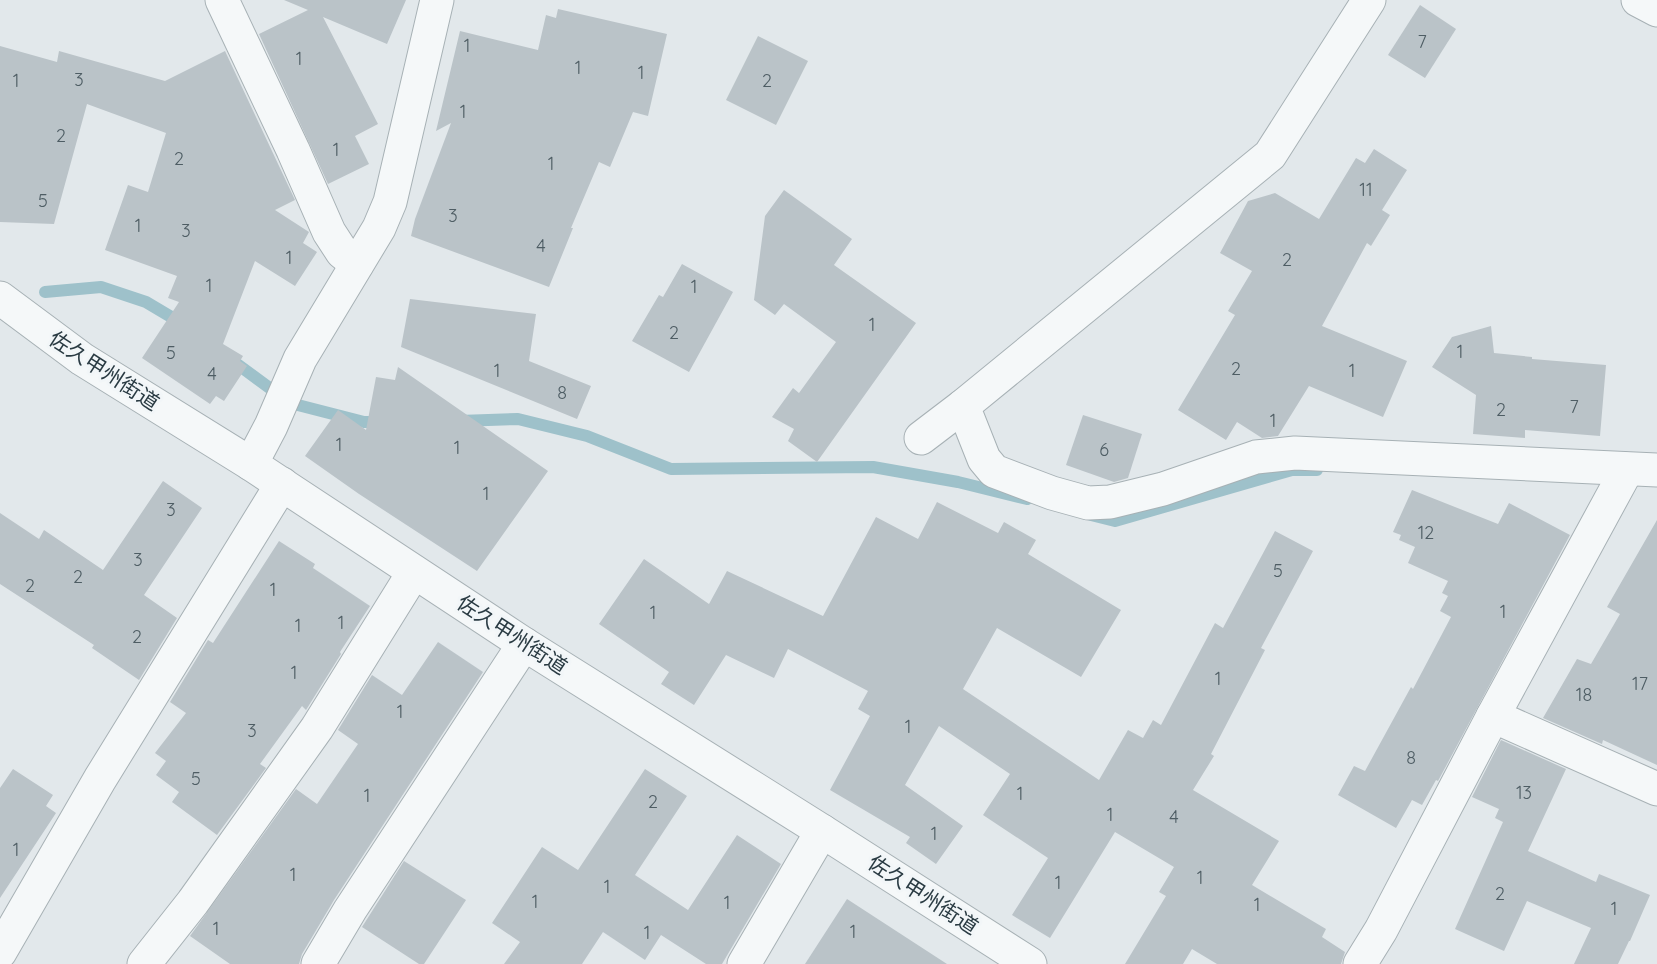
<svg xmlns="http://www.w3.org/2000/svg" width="1657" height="964" font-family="Quicksand,'Noto Sans JP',sans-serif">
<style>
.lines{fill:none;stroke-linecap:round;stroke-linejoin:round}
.stream{stroke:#9ec1ca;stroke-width:12}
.building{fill:#bac3c8}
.minor-casing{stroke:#a7b1b5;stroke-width:35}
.minor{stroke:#f5f8f9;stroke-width:33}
.labels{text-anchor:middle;stroke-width:6;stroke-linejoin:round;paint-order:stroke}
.number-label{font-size:18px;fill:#4e5d64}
.street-label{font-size:21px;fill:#2a3b43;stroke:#f2f6f8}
</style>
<rect width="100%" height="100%" fill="#e2e8eb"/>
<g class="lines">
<g class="stream">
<path d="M45,292L101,287L146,302L183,324"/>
<path d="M233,361L290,403L364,422H382"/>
<path d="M459,421L518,419L587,436L671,469L873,467L958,482L1027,499"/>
<path d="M1091,515L1115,521L1292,470H1317"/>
</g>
</g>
<g class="building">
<path d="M284,0H406L387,44L323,17L378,124L355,136L369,164L328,184L259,34L308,10Z"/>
<path d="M1420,5L1456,29L1425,78L1388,55Z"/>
<path d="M558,9L667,34L648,116L633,112L610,167L599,162L571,228H573L549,287L411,236L415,219L451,123L436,131L460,31L538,50L546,15L556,18Z"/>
<path d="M758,36L808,61L776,125L726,100Z"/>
<path d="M0,46L57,62L59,51L165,81L225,51L295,200L275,210L309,232L303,243L317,252L295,286L255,261L223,344L243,356L240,361L247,366L224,401L216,396L210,404L142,358L179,302L168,298L177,276L105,250L128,185L148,192L166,133L87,104L54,224L0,222Z"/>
<path d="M1374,149L1407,170L1382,210L1390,215L1371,246L1367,243L1322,326L1407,361L1383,417L1309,386L1278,436L1262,438L1237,422L1226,440L1178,410L1235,315L1228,311L1252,271L1220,253L1248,201L1275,193L1319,219L1356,158L1365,163Z"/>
<path d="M784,190L852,239L834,265L916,323L817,462L788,441L794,429L772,417L793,388L799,393L836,342L784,304L775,315L754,300L765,216Z"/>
<path d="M682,264L733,292L689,372L632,341L659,295L663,297Z"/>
<path d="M410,299L536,314L529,361L591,386L577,419L401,347Z"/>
<path d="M1491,326L1494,353L1532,357V359L1606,365L1600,436L1525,430V438L1473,434L1476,395L1432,367L1452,337Z"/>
<path d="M398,367L548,471L477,571L359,494L305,456L338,410L366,430L376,377L395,380Z"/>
<path d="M1083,415L1142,434L1128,478L1114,482L1066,465Z"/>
<path d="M163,481L202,508L144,595L177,618L139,680L92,648L94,645L0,584V513L39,539L44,530L103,570Z"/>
<path d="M1412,490L1498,524L1509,503L1570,535L1438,781L1436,780L1422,805L1412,800L1396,828L1338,795L1354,766L1365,771L1411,687L1413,689L1451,617L1440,611L1448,596L1442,593L1448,581L1408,563L1415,547L1399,540L1401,535L1393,532Z"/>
<path d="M937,502L998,533L1004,522L1036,540L1028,554L1121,610L1081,677L997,628L963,689L1099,780L1128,730L1143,738L1153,720L1161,725L1215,623L1223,628L1275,531L1313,551L1261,648L1265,650L1211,754L1214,756L1193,790L1279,841L1252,885L1326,929L1322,937L1345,952L1341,964H1217L1192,949L1183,964H1125L1166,896L1159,892L1174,867L1115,832L1050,938L1012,915L1048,858L983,815L1010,774L939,726L905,785L963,826L936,864L906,843L910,837L830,790L870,716L858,709L868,691L788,649L774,678L726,655L694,705L661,684L669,672L599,624L644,559L709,604L727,571L823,616L876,517L918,539Z"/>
<path d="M1657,520V765L1603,740L1602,744L1543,718L1577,659L1591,664L1620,614L1607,607Z"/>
<path d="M279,541L315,564L313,568L370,606L340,652L341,654L306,710L302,706L260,764L266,768L217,835L172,802L179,792L156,775L166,761L155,753L186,713L170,702L208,640L213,643Z"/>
<path d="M438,642L483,672L334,900L302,954L299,964H230L190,936L296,789L317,804L358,744L338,730L372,675L402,695Z"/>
<path d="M1501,740L1566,769L1528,851L1596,882L1599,874L1650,895L1630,941H1629L1618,964H1574L1591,928L1527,901L1504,951L1455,929L1503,822L1495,818L1499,809L1472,797Z"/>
<path d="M13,769L53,795L46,806L56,813L0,898V788Z"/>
<path d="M645,769L687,796L635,875L688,910L737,835L781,864L722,964H706L661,935L645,960L603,932L582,964H504L520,942L492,923L542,847L578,870Z"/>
<path d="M404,861L466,900L424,964H419L362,927Z"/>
<path d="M847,899L947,964H805Z"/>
</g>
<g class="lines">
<defs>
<g id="minor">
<path d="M222,0L293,150L329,232L342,252L357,264"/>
<path d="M1369,0L1270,155L963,406L984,459L994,471L1052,493L1088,503L1110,502L1163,489L1256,457L1295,453L1657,470"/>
<path d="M1638,0L1657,10"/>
<path d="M0,298L82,359L251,464L524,644L822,831L1030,964"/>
<path d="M921,438L963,406"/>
<path d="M251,464L271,426L300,359L379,228L390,202L437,0"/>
<path d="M1493,716L1657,789"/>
<path d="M0,952L100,779L282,484"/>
<path d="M144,964L193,902L317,728L414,572"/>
<path d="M318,964L350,910L524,644"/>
<path d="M744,964L822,831"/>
<path d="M1360,964L1381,930L1493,716L1624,475L1625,469"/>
</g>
</defs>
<use href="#minor" class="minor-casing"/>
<use href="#minor" class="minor"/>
</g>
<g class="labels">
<g class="number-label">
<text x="1422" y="48">7</text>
<text x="467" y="52">1</text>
<text x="299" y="65">1</text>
<text x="578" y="74">1</text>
<text x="641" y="79">1</text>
<text x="79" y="86">3</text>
<text x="16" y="87">1</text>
<text x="767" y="87">2</text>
<text x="463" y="118">1</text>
<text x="61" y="142">2</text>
<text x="336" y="156">1</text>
<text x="179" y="165">2</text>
<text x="551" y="170">1</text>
<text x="1366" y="196">11</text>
<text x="43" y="207">5</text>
<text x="453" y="222">3</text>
<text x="138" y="232">1</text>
<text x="186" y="237">3</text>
<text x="541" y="252">4</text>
<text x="289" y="264">1</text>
<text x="1287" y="266">2</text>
<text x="209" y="292">1</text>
<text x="694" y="293">1</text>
<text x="872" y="331">1</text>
<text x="674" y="339">2</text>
<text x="1460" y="358">1</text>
<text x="171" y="359">5</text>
<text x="1236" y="375">2</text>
<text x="497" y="377">1</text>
<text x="1352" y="377">1</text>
<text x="212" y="380">4</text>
<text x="562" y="399">8</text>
<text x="1574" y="413">7</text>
<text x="1501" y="416">2</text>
<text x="1273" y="427">1</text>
<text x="339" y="451">1</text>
<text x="457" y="454">1</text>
<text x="1104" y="456">6</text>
<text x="486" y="500">1</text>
<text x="171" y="516">3</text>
<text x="1426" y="539">12</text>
<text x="138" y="566">3</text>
<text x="1278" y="577">5</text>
<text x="78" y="583">2</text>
<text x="30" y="592">2</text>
<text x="273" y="596">1</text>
<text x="1503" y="618">1</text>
<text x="653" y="619">1</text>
<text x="341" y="629">1</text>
<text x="298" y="632">1</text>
<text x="137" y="643">2</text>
<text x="294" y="679">1</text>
<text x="1218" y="685">1</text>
<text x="1640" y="690">17</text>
<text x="1584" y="701">18</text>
<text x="400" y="718">1</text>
<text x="908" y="733">1</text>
<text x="252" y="737">3</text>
<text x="1411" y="764">8</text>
<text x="196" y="785">5</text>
<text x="1524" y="799">13</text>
<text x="1020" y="800">1</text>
<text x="367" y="802">1</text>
<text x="653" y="808">2</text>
<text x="1110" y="821">1</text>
<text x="1174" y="823">4</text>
<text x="934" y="840">1</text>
<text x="16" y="856">1</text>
<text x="293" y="881">1</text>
<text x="1200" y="884">1</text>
<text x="1058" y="889">1</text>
<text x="607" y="893">1</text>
<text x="1500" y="900">2</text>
<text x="535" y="908">1</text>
<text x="727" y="909">1</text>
<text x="1257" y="911">1</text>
<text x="1614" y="915">1</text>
<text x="216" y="935">1</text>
<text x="853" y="938">1</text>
<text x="647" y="939">1</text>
</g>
<g class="street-label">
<text transform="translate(104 371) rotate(33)" y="7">佐久甲州街道</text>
<text transform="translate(512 635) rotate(33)" y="7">佐久甲州街道</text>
<text transform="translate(923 895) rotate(33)" y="7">佐久甲州街道</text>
</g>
</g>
</svg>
